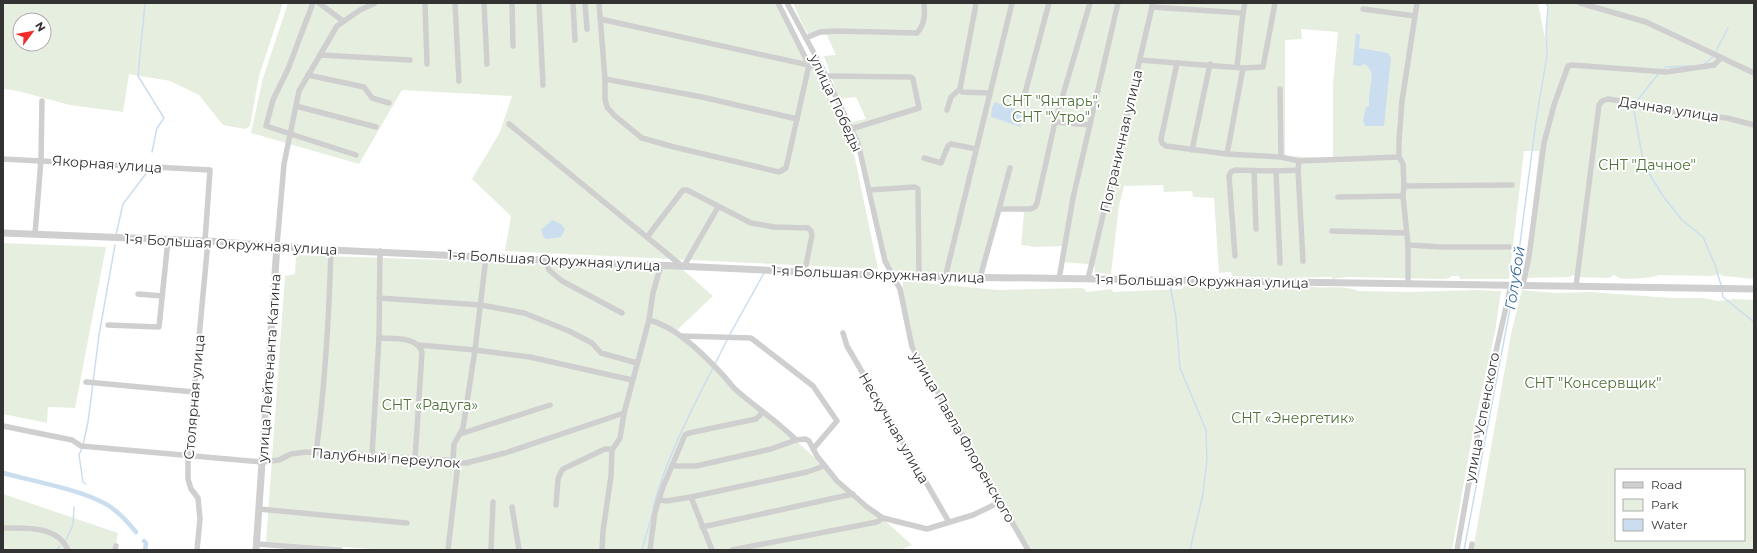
<svg xmlns="http://www.w3.org/2000/svg" width="1757" height="553" font-family="Montserrat,sans-serif">
<style>
.green{fill:#e6efdf;fill-rule:evenodd}
.water{fill:#cadef0}
.lines{fill:none;stroke-linecap:round;stroke-linejoin:round}
.stream{stroke:#cadef0;stroke-width:1.5}
.canal{stroke:#cadef0;stroke-width:4.5}
.minor{stroke:#cfcfcf;stroke-width:5.5}
.tertiary{stroke:#cfcfcf;stroke-width:7}
.labels{text-anchor:middle;stroke-width:4;stroke-linejoin:round;paint-order:stroke}
.park-label{font-size:14px;fill:#50723a;stroke:#fff}
.street-label{font-size:14px;fill:#323232;stroke:#fff}
.water-label{font-size:15px;font-style:italic;fill:#376c9c;stroke:#fff}
</style>
<rect width="100%" height="100%" fill="#fff"/>
<g class="green">
<path d="M3,3H283L259,76L250,126L245,129L223,125L199,95L170,81L129,74L123,112L70,105L18,91L3,89ZM20,20H44V44H20Z"/>
<path d="M288,3H780L852,144L878,269L505,251L511,216L472,179L500,132L512,96L402,90L359,164L251,133L263,78Z"/>
<path d="M793,3H1538L1546,43L1548,7L1546,3H1754V279L1723,276L1719,274L1711,276L1659,275C1653,278 1625,280 1619,278C1617,277 1616,275 1613,275L1610,278L1577,277L1574,275L1570,277L1525,278L1539,151H1524L1509,279H1460L1459,276H1451L1450,278L1443,279L1347,277L1333,279L1331,277L1280,278L1232,276L1231,272L1219,273L1214,198L1193,197L1192,191L1164,192L1163,185L1124,186L1119,206L1111,274L1094,273L1095,267L1087,264L1062,262L1064,246L1031,247V246L1021,245L1024,212L997,207L984,272C954,280 920,274 890,271L851,122L866,119L856,97L839,99L824,56L836,55L827,35H809L803,26ZM1301,29L1338,32L1333,84V158L1285,156V40L1302,39Z"/>
<path d="M3,243L106,247L75,408L48,407L47,423L3,414Z"/>
<path d="M296,255L681,268L713,296L675,332L912,545L900,550H388L266,542L285,276L295,274Z"/>
<path d="M905,281L998,290L1082,288L1086,290V292L1112,289L1113,292L1182,289L1184,286H1224V289L1226,290L1230,285L1249,286H1308C1325,290 1342,284 1358,291L1410,292L1477,290L1501,291L1495,332L1474,426L1452,550H1028L916,358L902,292L903,282Z"/>
<path d="M1522,290L1555,293L1590,292L1671,298H1702L1719,301L1733,299L1754,300V550H1473L1511,334ZM1616,470H1744V540H1616Z"/>
<path d="M3,494L118,533L115,550H3Z"/>
</g>
<g class="water">
<path d="M1356,33L1360,35L1359,48L1388,53L1391,58L1384,126H1365L1363,121L1366,107L1369,106C1369,100 1369,94 1370,89C1372,78 1374,72 1365,64L1360,66L1353,65Z"/>
<path d="M995,102L1023,112L1021,127L991,117L992,107Z"/>
<path d="M552,220L561,224L565,229L561,237L547,239L544,238L541,230Z"/>
</g>
<g class="lines">
<g class="stream">
<path d="M145,3L138,76L164,118L157,128L152,152"/>
<path d="M1715,53L1728,28"/>
<path d="M1704,64L1713,57"/>
<path d="M1663,70L1666,67L1690,66"/>
<path d="M1659,73L1636,102L1634,111L1642,155L1647,170L1663,196L1682,220L1703,237L1715,265L1721,285"/>
<path d="M116,235L123,204L148,171"/>
<path d="M1515,282L1536,121L1547,55L1546,31L1548,7L1546,3"/>
<path d="M1170,284L1176,318L1180,368L1206,430L1207,459L1203,494L1190,550"/>
<path d="M1722,291L1723,297L1754,322"/>
<path d="M729,336L764,273"/>
<path d="M83,445L88,422L99,335L115,245"/>
<path d="M82,448L79,455L83,482L86,484"/>
<path d="M653,508C669,448 700,395 727,340"/>
<path d="M66,540L73,525L74,507"/>
<path d="M56,550L60,546"/>
<path d="M642,550L652,514"/>
<path d="M1464,550L1514,288"/>
</g>
<g class="canal">
<path d="M3,473C33,481 77,489 104,503C116,509 127,521 136,532"/>
<path d="M144,541L146,543L145,550"/>
</g>
<g class="minor">
<path d="M313,3L288,69L273,100L266,126L356,155"/>
<path d="M319,3L343,21"/>
<path d="M425,3L427,64"/>
<path d="M455,3L459,81"/>
<path d="M484,3L487,64"/>
<path d="M512,3L513,46"/>
<path d="M539,3L543,85"/>
<path d="M573,3L575,40"/>
<path d="M585,3L587,29"/>
<path d="M599,3L605,79V99L607,107L614,115L642,138L674,147L779,172L786,168L809,65L778,3"/>
<path d="M787,3L822,68L858,143L885,261L900,289L912,347L1028,550"/>
<path d="M1275,3L1263,67L1243,68L1177,63L1161,139L1162,143L1166,146L1227,154L1281,157L1299,161L1399,157"/>
<path d="M1580,3L1646,22L1754,73"/>
<path d="M1152,7L1243,13L1245,3"/>
<path d="M1363,9L1415,16"/>
<path d="M600,19L822,68"/>
<path d="M806,38L820,32L836,31L917,33C925,24 925,14 924,3"/>
<path d="M320,55L410,60"/>
<path d="M1140,60L1177,63"/>
<path d="M1237,67L1243,13"/>
<path d="M308,75L364,87L372,98L389,103"/>
<path d="M826,76L911,77L913,79L919,108L851,129"/>
<path d="M605,79L702,97L797,119"/>
<path d="M960,89L962,92L990,93"/>
<path d="M1280,89L1281,157"/>
<path d="M1024,97L1049,3"/>
<path d="M296,106L376,127"/>
<path d="M947,110L951,97L960,89L976,4"/>
<path d="M1055,122L1090,125"/>
<path d="M509,124L682,266"/>
<path d="M1192,150L1210,64"/>
<path d="M1227,154L1243,68"/>
<path d="M924,158L941,163L948,146L951,144L976,149"/>
<path d="M3,159L210,170L205,241"/>
<path d="M1298,170L1303,261"/>
<path d="M1254,171L1256,229"/>
<path d="M1276,171L1280,263"/>
<path d="M1404,186L1512,185"/>
<path d="M869,190L915,187L918,189L919,276"/>
<path d="M1338,197L1403,196"/>
<path d="M999,209L1010,168"/>
<path d="M1332,231L1406,233"/>
<path d="M35,234L41,160L42,101"/>
<path d="M647,237L680,194L683,190H687L751,223L774,227L808,228L811,231L812,235L806,265"/>
<path d="M277,245L284,164L299,91L337,26L360,10L375,3"/>
<path d="M1408,245L1442,247H1509"/>
<path d="M1235,256L1229,176L1231,172L1235,170L1276,171L1298,170L1299,161"/>
<path d="M545,259L549,270L562,281L622,313"/>
<path d="M661,265L653,293L649,320C675,326 702,353 721,373C726,378 730,384 735,389C755,407 777,421 796,440L805,439L809,441L817,456L837,481L867,507L883,518L927,529L973,515L1000,502"/>
<path d="M684,266L718,207"/>
<path d="M945,278L1012,3"/>
<path d="M980,278L999,209H1030L1035,207L1037,203L1055,122L1090,3"/>
<path d="M1059,279L1073,198L1118,3"/>
<path d="M1088,279L1153,3"/>
<path d="M1408,283V245L1403,196L1404,186L1403,164L1399,157V141L1402,101L1417,3"/>
<path d="M1523,285L1529,256L1544,143L1554,105L1568,66L1572,65L1666,72L1714,65L1721,58"/>
<path d="M1576,286L1599,105L1602,101L1608,99L1627,102L1647,108L1693,115L1727,118L1754,125"/>
<path d="M138,294L162,296"/>
<path d="M379,298L481,305L524,313L569,331L592,343L601,353L637,363"/>
<path d="M108,325L159,327L168,240"/>
<path d="M843,333L847,346L949,522"/>
<path d="M682,336L751,338L813,386L837,421L813,449"/>
<path d="M379,338C393,339 417,336 422,352L415,459"/>
<path d="M419,345L475,350L530,357L632,380"/>
<path d="M86,382L194,392"/>
<path d="M3,426L72,440L81,446L262,462L279,460L291,454L306,452L372,455L415,459L453,460L458,463H466L505,453L624,413"/>
<path d="M460,434L550,405"/>
<path d="M316,453C325,386 329,317 331,250"/>
<path d="M372,455L379,338L380,251"/>
<path d="M453,460L454,444L463,428L475,350L486,257"/>
<path d="M672,466H696L771,449L796,440"/>
<path d="M691,497L807,472L824,466"/>
<path d="M659,500L667,501L691,497L712,550"/>
<path d="M556,505L558,479L561,472L563,469L605,449H609L612,450"/>
<path d="M512,507L519,550"/>
<path d="M259,509L407,523"/>
<path d="M702,527L853,494"/>
<path d="M3,528C25,528 57,525 68,550"/>
<path d="M257,544L340,550"/>
<path d="M115,550L116,546"/>
<path d="M197,550L200,519L198,498L191,489L188,479V456L208,241"/>
<path d="M448,550L458,463"/>
<path d="M491,550L493,502"/>
<path d="M602,550L603,531L611,476L612,450L620,438L624,413L649,320"/>
<path d="M650,550L655,512L663,487L685,435L689,433L756,419L763,412"/>
<path d="M732,550L877,522L883,518"/>
<path d="M1457,550L1479,426L1511,285"/>
<path d="M1471,550L1472,544"/>
</g>
<g class="tertiary">
<path d="M3,233L208,241L331,250L893,276L1754,289"/>
<path d="M256,550L277,245"/>
</g>
</g>
<g class="labels">
<g class="park-label">
<text x="1051" y="106">СНТ "Янтарь",<tspan x="1051" dy="16">СНТ "Утро"</tspan></text>
<text x="1647" y="170">СНТ "Дачное"</text>
<text x="1593" y="388">СНТ "Консервщик"</text>
<text x="430" y="410">СНТ «Радуга»</text>
<text x="1293" y="423">СНТ «Энергетик»</text>
</g>
<g class="street-label">
<text transform="translate(836 103) rotate(65)" y="5">улица Победы</text>
<text transform="translate(1669 109) rotate(9)" y="5">Дачная улица</text>
<text transform="translate(1121 141) rotate(-77)" y="5">Пограничная улица</text>
<text transform="translate(107 164) rotate(4)" y="5">Якорная улица</text>
<text transform="translate(231 244) rotate(3)" y="5">1-я Большая Окружная улица</text>
<text transform="translate(554 260) rotate(3)" y="5">1-я Большая Окружная улица</text>
<text transform="translate(878 274) rotate(2)" y="5">1-я Большая Окружная улица</text>
<text transform="translate(1202 281) rotate(1)" y="5">1-я Большая Окружная улица</text>
<text transform="translate(269 368) rotate(-86)" y="5">улица Лейтенанта Катина</text>
<text transform="translate(194 397) rotate(-85)" y="5">Столярная улица</text>
<text transform="translate(1482 417) rotate(-79)" y="5">улица Успенского</text>
<text transform="translate(894 428) rotate(60)" y="5">Нескучная улица</text>
<text transform="translate(963 437) rotate(60)" y="5">улица Павла Флоренского</text>
<text transform="translate(386 458) rotate(4)" y="5">Палубный переулок</text>
</g>
<g class="water-label">
<text transform="translate(1515 278) rotate(-81)" y="5">Голубой</text>
</g>
</g>
<rect width="1757" height="553" fill="none" stroke="#323232" stroke-width="8"/>
<rect x="1615" y="469" width="130" height="72" fill="#ffffff" stroke="#adadad"/>
<rect x="1623" y="482" width="20" height="6" fill="#cfcfcf" stroke="#adadad"/>
<text x="1651" y="489" font-size="12" fill="#323232">Road</text>
<rect x="1623" y="499" width="20" height="12" fill="#e6efdf" stroke="#adadad"/>
<text x="1651" y="509" font-size="12" fill="#323232">Park</text>
<rect x="1623" y="519" width="20" height="12" fill="#cadef0" stroke="#adadad"/>
<text x="1651" y="529" font-size="12" fill="#323232">Water</text>
<g transform="translate(32 32) rotate(58)"><circle r="19" fill="#ffffff" stroke="#adadad"/>
<path d="M0-3L7 15L0 10L-7 15Z" fill="#f42c29"/>
<text y="-6" font-size="11" font-weight="bold" text-anchor="middle" fill="#323232">N</text>
</g>
</svg>
